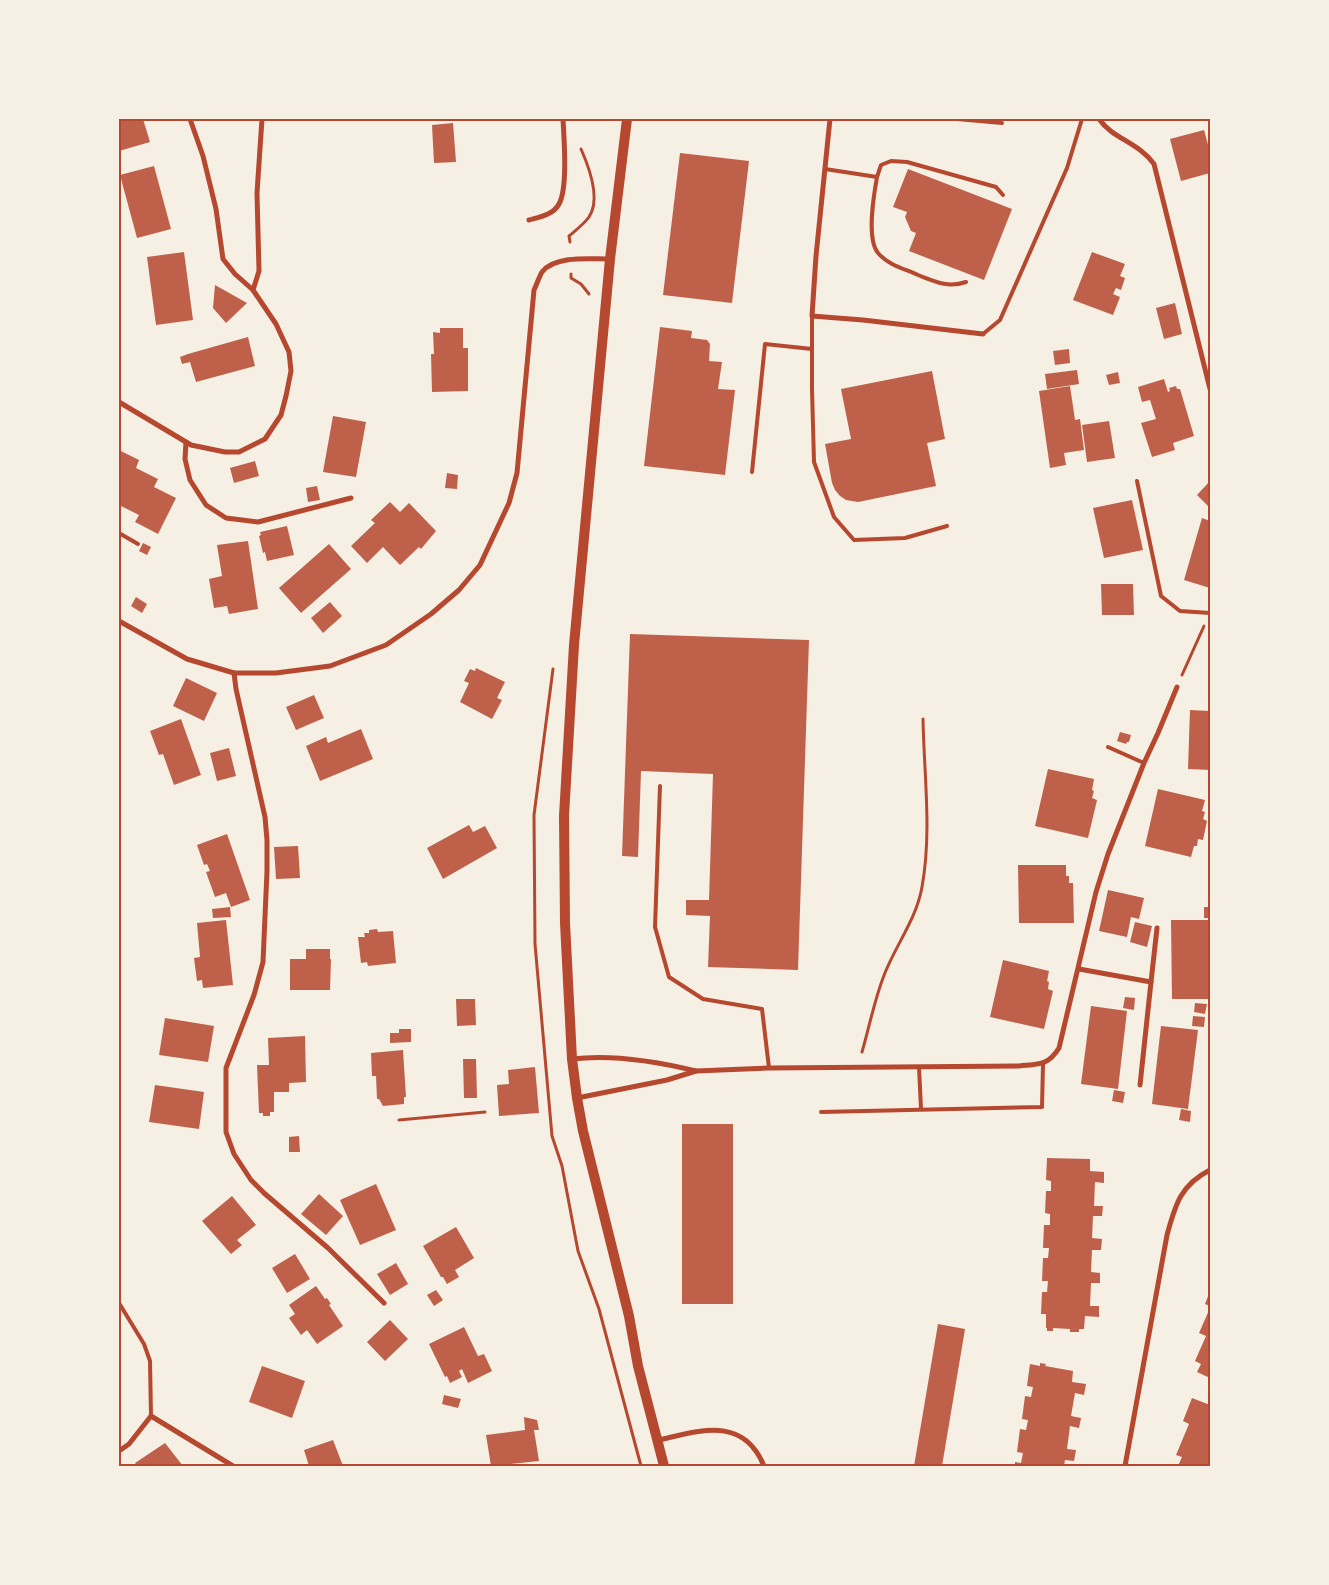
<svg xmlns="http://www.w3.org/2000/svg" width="1329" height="1585" font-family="Manrope,sans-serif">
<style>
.building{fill:#bf614a}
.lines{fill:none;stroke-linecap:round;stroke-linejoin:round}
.path{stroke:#b5482f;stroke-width:3}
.service{stroke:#b5482f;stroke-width:4}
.minor{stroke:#b5482f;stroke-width:5}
.secondary{stroke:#b5482f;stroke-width:10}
.neatline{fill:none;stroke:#b5482f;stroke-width:2}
</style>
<rect width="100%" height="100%" fill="#f6efe4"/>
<g class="building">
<path d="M119,119H143L150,142L119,151Z"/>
<path d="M453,123L456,162L434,163L432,125Z"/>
<path d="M1204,130L1210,152V173L1181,181L1170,139Z"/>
<path d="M680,153L749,161L732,303L663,295Z"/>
<path d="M154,166L171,229L137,238L120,175Z"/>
<path d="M908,169L1012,209L984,280L909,251L916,233L911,231L905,217L907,212L893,207Z"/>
<path d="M184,252L193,320L156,325L147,257Z"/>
<path d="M1092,252L1125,264L1120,276L1125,278L1121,290L1116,288L1113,294L1120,297L1113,315L1073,300Z"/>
<path d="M215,285L247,303L226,323L213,308Z"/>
<path d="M1175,303L1182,334L1164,339L1156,308Z"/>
<path d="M660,327L692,331L691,338L707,340L710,344L709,361L722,362L718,389L735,390L725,475L644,466Z"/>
<path d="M440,328H463V348H468V391L432,392L431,354H434L433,332L440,333Z"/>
<path d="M248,337L255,366L196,382L190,362L182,364L180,357L188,354Z"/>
<path d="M1069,349L1070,363L1055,365L1053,351Z"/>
<path d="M1077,370L1079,384L1047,389L1045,374Z"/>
<path d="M932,371L945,439L927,443L936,486L858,502L846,500L840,496L835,490L832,483L825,444L851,439L841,389Z"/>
<path d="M1118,372L1120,383L1109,385L1106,375Z"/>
<path d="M1164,379L1168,392L1170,391L1169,388L1176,386L1177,389H1180L1194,436L1173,443L1175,450L1152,457L1141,423L1156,419L1150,400L1142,402L1138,387Z"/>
<path d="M1070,386L1075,420L1080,419L1084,450L1064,453L1066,465L1050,468L1039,391Z"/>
<path d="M333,416L366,422L356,477L323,472Z"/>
<path d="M1109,421L1115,458L1087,462L1082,425Z"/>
<path d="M119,450L139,460L136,468L158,479L154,487L176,498L158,534L135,522L139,515L119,505L121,496L119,495Z"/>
<path d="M255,461L259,476L234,483L230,468Z"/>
<path d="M447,473L458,475L457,489L445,488Z"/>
<path d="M1210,481V508L1197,495Z"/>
<path d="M317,486L320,500L308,502L306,488Z"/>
<path d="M1132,500L1143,550L1104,558L1093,508Z"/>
<path d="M390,502L400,512L409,503L436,531L421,549L419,547L400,565L383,547L367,563L351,546L375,523L371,520Z"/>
<path d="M1202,518L1210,521V588L1184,580Z"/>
<path d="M287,526L294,555L267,561L265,552L263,553L259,536L261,535L260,532Z"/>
<path d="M248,541L258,609L229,614L227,606L214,608L209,579L222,576L217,545Z"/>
<path d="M143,543L151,547L147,555L139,551Z"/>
<path d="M329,544L351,569L301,613L279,588Z"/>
<path d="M1101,584H1133L1134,615H1102Z"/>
<path d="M136,597L147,604L142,613L131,606Z"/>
<path d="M330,602L342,616L323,633L311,618Z"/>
<path d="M630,634L809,640L798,970L708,967L710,916L686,915V900H709L713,774L641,771L638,857L622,856Z"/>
<path d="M476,668L505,682L497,698L502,700L492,719L460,702L469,683L464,681L470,669L475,671Z"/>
<path d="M186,678L217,693L204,721L173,706Z"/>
<path d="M314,695L324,718L296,730L286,707Z"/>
<path d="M1190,710L1210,711V770L1188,769Z"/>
<path d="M181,719L201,775L174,785L163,754L159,755L150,731Z"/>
<path d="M361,729L373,759L320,781L306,746L326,737L328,743Z"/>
<path d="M1120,732L1131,735L1129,742H1127L1126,744L1117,741Z"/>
<path d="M229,748L236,776L217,781L210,753Z"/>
<path d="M1048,769L1094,779L1092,790L1094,791L1092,798L1097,800L1088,838L1035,826Z"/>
<path d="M1158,789L1205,800L1202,811L1205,812L1203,819L1207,821L1203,840L1198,839L1197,846H1194L1191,857L1145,846Z"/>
<path d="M469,825L473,832L485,826L497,848L443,879L427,848Z"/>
<path d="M227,834L250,900L231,907L226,893L215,897L206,872L210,871L207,864L204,865L197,845Z"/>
<path d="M298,846L300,878L276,879L274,847Z"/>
<path d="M1018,865H1066V876H1069V883H1073L1074,923H1019Z"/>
<path d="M1108,890L1144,898L1139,919L1131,917L1127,937L1099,931Z"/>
<path d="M230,907L231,917L213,918L212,909Z"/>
<rect x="1204" y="907" width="6" height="11"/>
<path d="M226,920L233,985L203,988L202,980L197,981L194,958L200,957L197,923Z"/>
<path d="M1171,920H1208V999H1172Z"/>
<path d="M1135,922L1152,926L1147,947L1130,942Z"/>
<path d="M377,929L378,932L393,931L396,963L368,966L367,962L361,963L358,937H365L364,933H369V930Z"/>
<path d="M306,949H330V959H331L330,990H290V959H306Z"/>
<path d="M1003,960L1049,971L1047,981L1049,982L1048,989L1053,991L1044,1029L990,1017Z"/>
<path d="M1125,997L1135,998L1134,1010L1123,1008Z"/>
<path d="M456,999H475L476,1025L457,1026Z"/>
<path d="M1195,1003L1207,1004L1205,1014L1194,1012Z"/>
<path d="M1091,1006L1127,1011L1118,1089L1081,1084Z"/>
<path d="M1193,1016L1205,1017L1204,1027L1192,1026Z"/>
<path d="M165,1018L214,1026L208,1062L159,1055Z"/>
<path d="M1161,1026L1198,1030L1188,1109L1152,1104Z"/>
<path d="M399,1029H411V1042L390,1043V1033H399Z"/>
<path d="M305,1036L306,1082L289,1083V1092H274V1112H270V1116H263V1113H259L257,1065H269L268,1038Z"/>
<path d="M403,1050L406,1097H404V1104L383,1106L379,1099H377L376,1076H372L371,1053Z"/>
<path d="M463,1059H476L477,1098H464Z"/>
<path d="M535,1067L539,1113L499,1116L497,1085L509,1084L508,1070Z"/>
<path d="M155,1085L204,1092L199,1129L149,1122Z"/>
<path d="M1114,1090L1125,1092L1123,1103L1112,1101Z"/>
<path d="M1181,1109L1191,1111L1190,1122L1179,1120Z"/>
<rect x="682" y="1124" width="51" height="180"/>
<path d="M299,1136L300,1152H289V1137Z"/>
<path d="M1047,1158L1090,1159V1171L1104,1172V1183L1095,1182L1094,1206H1103L1102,1216H1093L1092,1238L1102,1239L1101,1250H1092L1091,1272L1100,1273V1283H1091L1090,1306H1099V1317L1085,1316L1084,1329H1079V1332H1070V1329L1053,1328V1331H1047V1328H1046V1314H1041L1042,1292H1047L1048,1281H1042L1043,1258H1048L1049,1248H1043L1044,1225H1050V1214L1045,1213L1046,1191H1051V1181L1046,1180Z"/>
<path d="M376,1184L396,1230L360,1245L340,1200Z"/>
<path d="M319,1194L343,1216L326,1235L301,1214Z"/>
<path d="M232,1196L256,1225L237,1240L242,1245L231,1254L202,1221Z"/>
<path d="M456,1227L474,1258L455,1270L459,1277L447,1284L443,1277H441L423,1246Z"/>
<path d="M295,1254L310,1279L287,1293L272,1268Z"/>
<path d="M396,1263L408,1284L390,1295L377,1274Z"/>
<path d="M316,1286L325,1299L327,1298L331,1304L329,1305L343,1326L317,1344L307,1330L301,1335L289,1318L295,1314L289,1305Z"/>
<path d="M436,1290L443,1300L434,1306L427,1295Z"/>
<path d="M1210,1291V1306L1205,1304Z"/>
<path d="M1210,1308V1378L1197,1372L1201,1364L1195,1361L1206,1336L1199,1333Z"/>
<path d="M390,1320L408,1339L385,1361L367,1342Z"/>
<path d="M938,1324L965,1329L942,1466H914Z"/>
<path d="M464,1327L478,1356L484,1354L492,1371L468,1383L462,1369L459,1371L462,1377L450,1383L447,1376L445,1377L429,1344Z"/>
<path d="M1040,1363L1046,1364L1045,1366L1073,1371L1072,1382L1086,1384L1084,1395L1075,1393L1071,1416L1081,1418L1079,1428L1070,1426L1067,1449L1076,1450L1074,1461L1065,1460L1064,1466H1015V1462L1021,1463L1023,1453L1017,1452L1020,1429L1026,1430L1028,1420L1022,1419L1025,1396L1031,1397L1033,1387L1027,1386L1030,1364L1040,1366Z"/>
<path d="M262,1366L305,1381L292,1418L249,1402Z"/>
<path d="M444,1395L461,1399L458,1408L442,1404Z"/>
<path d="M1192,1398L1210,1405V1466H1178L1182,1457L1176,1455L1189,1424L1183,1421Z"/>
<path d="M524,1417L537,1420L539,1430H534L539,1461L491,1466L486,1435L525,1430Z"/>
<path d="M333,1440L343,1466H309L304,1450Z"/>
<path d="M165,1443L183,1466H137L135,1463Z"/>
</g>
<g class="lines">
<g class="path">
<path d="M570,242L569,236C576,230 584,224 589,217C601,199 589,167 581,149"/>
<path d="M571,274V278L581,284L589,294"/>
<path d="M553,669L534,815L535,944L552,1136L562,1166L578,1251L599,1309L641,1466"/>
<path d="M1182,675L1204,626"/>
<path d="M862,1052C869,1028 874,1002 883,978C894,947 916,921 922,887C932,832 924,775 923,719"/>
<path d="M399,1120L485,1112"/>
</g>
<g class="service">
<path d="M957,119L1002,123"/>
<path d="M825,169L877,177C874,194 866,239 878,253C888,265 905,269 918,275C936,282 948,288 966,282"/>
<path d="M877,177L881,165L891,161L907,162L996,187L1003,195"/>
<path d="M812,316V389L814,462L834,517L854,540L905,538L947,526"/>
<path d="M983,334L1000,320L1067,168L1082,119"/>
<path d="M752,472L765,344L812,349"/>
<path d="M1137,481L1161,596L1180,611L1210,613"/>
<path d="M119,533L138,544"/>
<path d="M1108,747L1144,763"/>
<path d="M660,786L655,927L669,977L703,999L762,1009L769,1068"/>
<path d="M919,1067L921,1109"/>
<path d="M821,1112L1042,1107L1043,1064"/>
<path d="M119,1303L144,1344L150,1361L151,1416"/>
</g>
<g class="minor">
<path d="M830,119L816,256L812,316L863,320L983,334"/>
<path d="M1099,119C1113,139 1138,142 1154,164L1210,389"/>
<path d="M529,220C540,217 553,215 559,204C568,188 564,139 563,119"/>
<path d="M253,290L259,271L257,193L262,119"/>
<path d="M119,402L191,445L225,452H239L265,439L281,415L286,396L291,371L289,352L276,324L253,290L235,274L223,259L216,209L203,156L190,119"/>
<path d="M186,442L185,459L190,480L206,505L226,518L258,522L351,498"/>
<path d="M119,621L187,659L234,673H276L330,666L386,645L431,614L459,590L480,565L509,503L517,473L534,290C537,284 539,277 542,272C555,255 591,259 609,259"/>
<path d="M234,673L236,689L265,817L267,840V871L263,962L254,995L226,1068V1132L234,1154L251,1180L264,1193L328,1248L384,1303"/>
<path d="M1079,969L1151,982L1140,1085"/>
<path d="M1151,982L1157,928"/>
<path d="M572,1059C613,1054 655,1061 696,1071"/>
<path d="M577,1098L667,1080L696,1071L769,1068L1019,1066C1038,1064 1048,1066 1059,1048L1096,892L1108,854L1144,763L1158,733L1177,687"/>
<path d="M658,1440C700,1431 743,1415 764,1466"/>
<path d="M119,1451L129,1444L151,1416L233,1466"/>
<path d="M1125,1466L1167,1235C1175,1206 1180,1185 1210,1170"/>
</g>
<path class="secondary" d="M627,119L610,259L574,645L564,816L565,923L572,1059L577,1098L583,1131L629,1316L638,1366L664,1466"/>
</g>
<rect width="1329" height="1585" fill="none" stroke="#f6efe4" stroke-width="240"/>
<rect x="120" y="120" width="1089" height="1345" class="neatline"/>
</svg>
